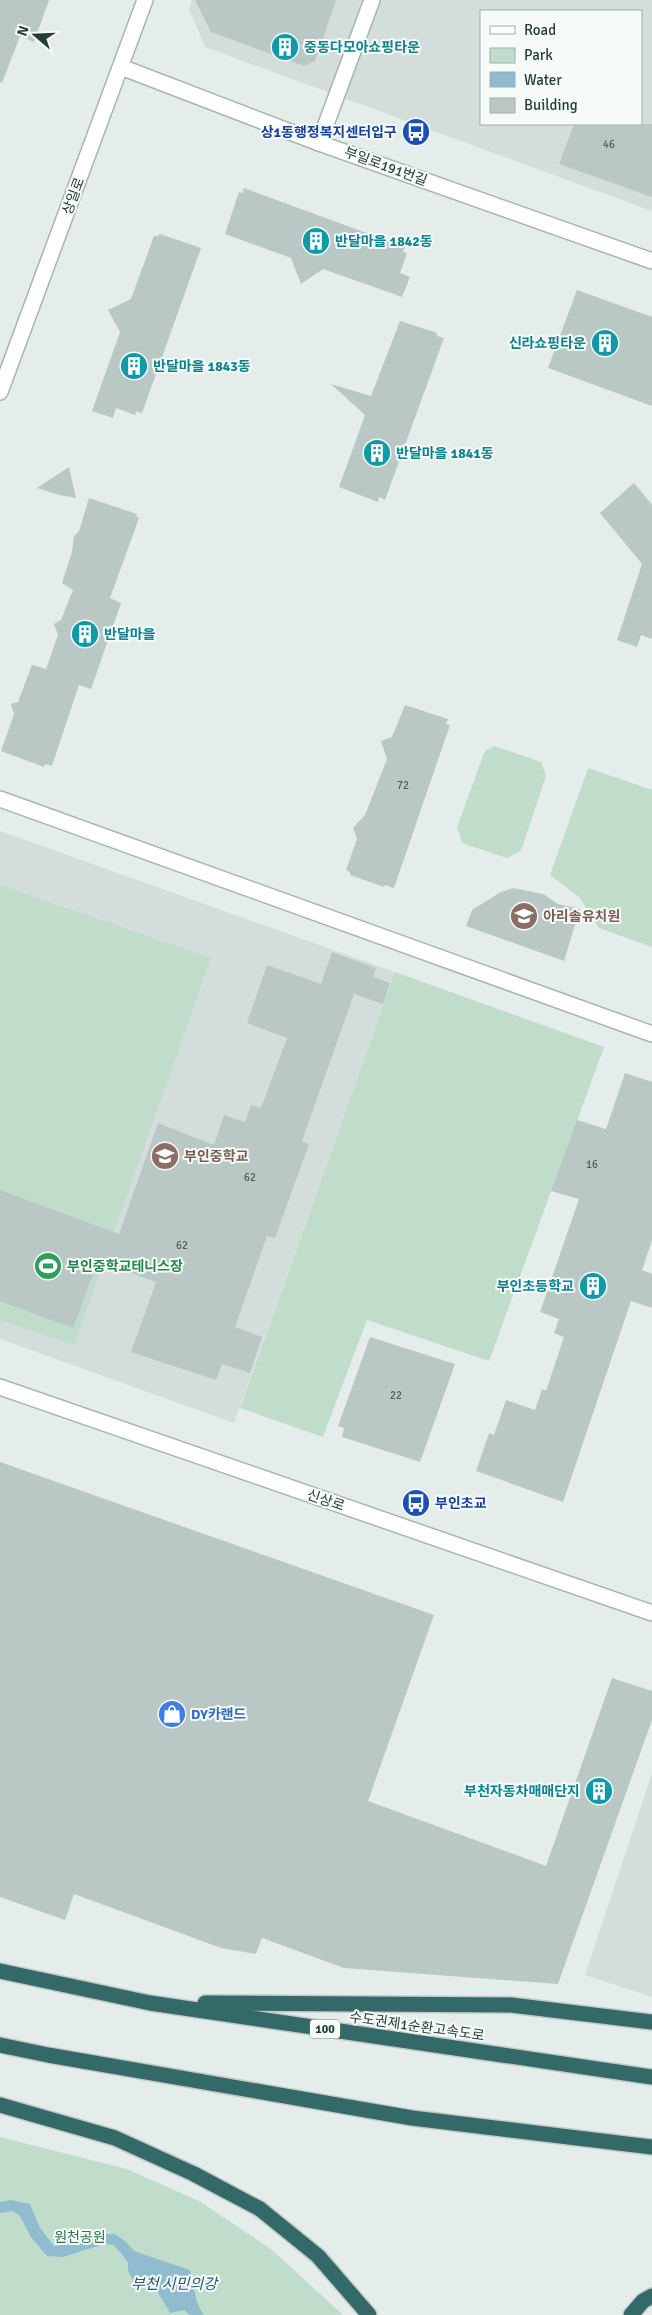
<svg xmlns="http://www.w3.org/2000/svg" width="652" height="2315" font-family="Signika,'Noto Sans KR',sans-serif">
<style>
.built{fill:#d3ddda;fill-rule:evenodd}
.green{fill:#c0ddcc}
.water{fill:#91bbce}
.building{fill:#bac8c5}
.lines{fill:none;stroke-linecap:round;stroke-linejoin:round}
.minor-casing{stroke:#a8b5b3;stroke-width:18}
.highway-casing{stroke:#c2c9c8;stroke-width:18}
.minor{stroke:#fff;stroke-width:15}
.highway{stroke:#336967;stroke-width:15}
.labels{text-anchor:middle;stroke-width:4;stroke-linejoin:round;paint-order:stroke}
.number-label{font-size:11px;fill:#4a605e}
.shield{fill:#f6faf8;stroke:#647674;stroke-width:1}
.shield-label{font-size:12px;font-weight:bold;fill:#253e3c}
.culture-label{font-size:14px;font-weight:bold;fill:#0d838f;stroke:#f6faf8;text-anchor:start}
.transit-label{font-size:14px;font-weight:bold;fill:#164399;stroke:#f6faf8;text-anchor:end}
.street-label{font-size:14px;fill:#253e3c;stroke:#f6faf8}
.education-label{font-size:14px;font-weight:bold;fill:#785e54;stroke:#f6faf8;text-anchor:start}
.leisure-label{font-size:14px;font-weight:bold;fill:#27864d;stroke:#f6faf8;text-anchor:start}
.shop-label{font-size:14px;font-weight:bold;fill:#366cbe;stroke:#f6faf8;text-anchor:start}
.park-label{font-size:14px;fill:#317356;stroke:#f6faf8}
.water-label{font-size:15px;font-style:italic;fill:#225b77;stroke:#f6faf8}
</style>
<rect width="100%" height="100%" fill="#e5edeb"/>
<g class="built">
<path d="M192,0H652V211L205,47L189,9ZM481,11H641V124H481Z"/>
<path d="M0,831L395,972L234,1423L0,1339Z"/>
<path d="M652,1773V1997L585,1975Z"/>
</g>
<g class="green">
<path d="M495,746L541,762L546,776L521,851L507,858L462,843L457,827L485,751Z"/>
<path d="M588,768L652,790V947L599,928L579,897L550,875Z"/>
<path d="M0,885L211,958L74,1345L0,1320Z"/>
<path d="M395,972L604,1047L489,1361L367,1320L323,1437L240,1408Z"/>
<path d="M0,2137L127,2169L199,2201L271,2249L343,2315H0Z"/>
</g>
<path class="water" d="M11,2200L30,2204L40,2228L54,2246L77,2243L101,2234H115L126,2242L134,2251L190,2270C195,2287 193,2300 204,2315H190L184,2310L170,2313L151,2281L137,2290L128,2270V2262L114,2245L104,2244L63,2257L47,2256L31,2237L20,2216L13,2211L0,2213V2202Z"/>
<g class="building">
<path d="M0,0H49L34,42L20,36L2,83L0,82Z"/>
<path d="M195,0H336L315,61L304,66L211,32Z"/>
<path d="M574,124H652V197L559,164Z"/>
<path d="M244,188L405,247L403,252L407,253L400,273L410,277L402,297L323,269L301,284L291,258L225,234L239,192L242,193Z"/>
<path d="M160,234L201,248L142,413L136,411L135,415L116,408L113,418L92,411L120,332L108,310L131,299L154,236H158Z"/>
<path d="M577,290L652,317V406L548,368Z"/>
<path d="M400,321L437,333V336L444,338L385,500L379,497L378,502L339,487L365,415L331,384L371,396Z"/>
<path d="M69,467L76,498L59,495L37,488Z"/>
<path d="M634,483L652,505V639L641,635L637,647L617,640L642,564L600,513Z"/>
<path d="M89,498L137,514L136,516L139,518L110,598L121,603L91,689L79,685L52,766L45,764L44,767L1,751L14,714L11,704L18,702L32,665L46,669L58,635L54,624L61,620L73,590L62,583L72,552L74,536L79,531Z"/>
<path d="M405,705L448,719L446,724L450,725L394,888L385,885L384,887L350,875V872L346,870L357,839L353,828L365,815L387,759L381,741L392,737Z"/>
<path d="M513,888L543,894L558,904L580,909L564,961L466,926L472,910L501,892Z"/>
<path d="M332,952L376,968L373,977L390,983L383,1004L354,994L302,1141L309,1144L275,1238L267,1236L235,1327L262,1337L250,1373L222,1364L216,1380L131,1352L156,1282L98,1261L73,1328L0,1301V1190L119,1234L158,1123L214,1145L224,1115L245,1122L251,1105L261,1108L287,1038L247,1023L267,965L321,984Z"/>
<path d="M625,1073L652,1082V1240L642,1270L652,1274V1308L631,1301L563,1502L476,1471L489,1433L494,1435L506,1400L535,1410L542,1389L546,1391L564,1337L554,1333L559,1319L540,1312L579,1199L551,1191L577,1120L606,1129Z"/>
<path d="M370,1337L455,1364L420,1462L342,1437L344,1428L338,1426Z"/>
<path d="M0,1462L434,1615L368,1801L546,1866L612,1678L652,1691V1720L558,1984L344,1968L262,1938L256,1954L221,1948L74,1894L65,1920L0,1897Z"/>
</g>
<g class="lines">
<defs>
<g id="minor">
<path d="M121,67L319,143L652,261"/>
<path d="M319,143L372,0"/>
<path d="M0,392L145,0"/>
<path d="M0,799L652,1034"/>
<path d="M0,1387L652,1613"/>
</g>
<g id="highway">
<path d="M0,1971L150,2003L652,2077"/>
<path d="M205,2003L511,2005L652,2022"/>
<path d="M0,2045L48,2055L412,2118L652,2147"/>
<path d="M0,2105L115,2138L194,2174L260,2209L318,2256L369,2315"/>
<path d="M631,2315L643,2301L652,2296"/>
</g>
</defs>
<use href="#minor" class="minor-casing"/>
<use href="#highway" class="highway-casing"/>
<use href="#minor" class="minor"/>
<use href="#highway" class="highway"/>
</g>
<defs>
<symbol id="building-disc" viewBox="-11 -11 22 22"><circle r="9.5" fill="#0f9aa8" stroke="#f6faf8"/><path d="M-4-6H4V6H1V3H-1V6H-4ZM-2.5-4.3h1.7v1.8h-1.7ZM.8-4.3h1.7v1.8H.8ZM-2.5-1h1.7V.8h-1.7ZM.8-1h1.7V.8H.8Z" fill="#fff"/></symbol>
<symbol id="bus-disc" viewBox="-11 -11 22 22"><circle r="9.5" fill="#1a4fb4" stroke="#f6faf8"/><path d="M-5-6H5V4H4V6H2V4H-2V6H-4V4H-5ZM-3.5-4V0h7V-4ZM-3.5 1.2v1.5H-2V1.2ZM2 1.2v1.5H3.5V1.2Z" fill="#fff"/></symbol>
<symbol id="school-disc" viewBox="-11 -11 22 22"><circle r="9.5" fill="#8d6e63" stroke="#f6faf8"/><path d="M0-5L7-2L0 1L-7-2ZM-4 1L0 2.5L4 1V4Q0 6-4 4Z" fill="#fff"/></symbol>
<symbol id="stadium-disc" viewBox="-11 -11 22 22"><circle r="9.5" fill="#2e9e5b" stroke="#f6faf8"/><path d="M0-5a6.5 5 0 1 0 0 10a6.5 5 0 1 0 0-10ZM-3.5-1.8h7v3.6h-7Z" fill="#fff"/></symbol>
<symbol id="shop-disc" viewBox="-11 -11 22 22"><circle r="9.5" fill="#3f7fe0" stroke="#f6faf8"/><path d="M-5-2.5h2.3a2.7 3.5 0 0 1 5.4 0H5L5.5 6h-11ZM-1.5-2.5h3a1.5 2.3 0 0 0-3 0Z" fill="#fff"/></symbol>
</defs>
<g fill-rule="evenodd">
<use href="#building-disc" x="269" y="31" width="32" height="32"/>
<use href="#bus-disc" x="400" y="116" width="32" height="32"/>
<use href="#building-disc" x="300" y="225" width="32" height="32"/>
<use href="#building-disc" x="589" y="327" width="32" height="32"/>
<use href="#building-disc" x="118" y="350" width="32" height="32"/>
<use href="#building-disc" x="361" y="437" width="32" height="32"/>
<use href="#building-disc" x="69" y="618" width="32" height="32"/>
<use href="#school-disc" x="508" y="900" width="32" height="32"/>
<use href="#school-disc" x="149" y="1140" width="32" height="32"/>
<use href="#stadium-disc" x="32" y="1250" width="32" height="32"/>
<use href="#building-disc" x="577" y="1270" width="32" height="32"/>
<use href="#bus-disc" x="400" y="1487" width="32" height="32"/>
<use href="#shop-disc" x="156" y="1698" width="32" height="32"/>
<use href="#building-disc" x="583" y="1775" width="32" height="32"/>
</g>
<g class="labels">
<g class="number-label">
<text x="609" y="148">46</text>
<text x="403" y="789">72</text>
<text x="592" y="1168">16</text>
<text x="250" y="1181">62</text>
<text x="182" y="1249">62</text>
<text x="396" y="1399">22</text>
</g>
<rect class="shield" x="310" y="2019.5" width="30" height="19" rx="4"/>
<g class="shield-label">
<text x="325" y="2033">100</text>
</g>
<g class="culture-label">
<text x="304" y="52">중동다모아쇼핑타운</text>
<text x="335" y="246">반달마을 1842동</text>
<text x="586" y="348" text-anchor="end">신라쇼핑타운</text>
<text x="153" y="371">반달마을 1843동</text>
<text x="396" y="458">반달마을 1841동</text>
<text x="104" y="639">반달마을</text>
<text x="574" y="1291" text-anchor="end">부인초등학교</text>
<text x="580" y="1796" text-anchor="end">부천자동차매매단지</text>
</g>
<g class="transit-label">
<text x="397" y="137">상1동행정복지센터입구</text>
<text x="435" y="1508" text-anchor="start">부인초교</text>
</g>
<g class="street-label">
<text transform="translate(386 166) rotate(20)" y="5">부일로191번길</text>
<text transform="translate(73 196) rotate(-70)" y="5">상일로</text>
<text transform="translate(326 1500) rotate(19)" y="5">신상로</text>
<text transform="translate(417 2026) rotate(8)" y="5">수도권제1순환고속도로</text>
</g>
<g class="education-label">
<text x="543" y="921">아리솔유치원</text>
<text x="184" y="1161">부인중학교</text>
</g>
<g class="leisure-label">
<text x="67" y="1271">부인중학교테니스장</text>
</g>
<g class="shop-label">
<text x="191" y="1719">DY카랜드</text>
</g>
<g class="park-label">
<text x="80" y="2242">원천공원</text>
</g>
<g class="water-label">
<text x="174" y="2289">부천 시민의강</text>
</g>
</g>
<rect x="480" y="10" width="162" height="115" fill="#f6faf8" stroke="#a2afad"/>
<rect x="490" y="26" width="25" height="8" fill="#ffffff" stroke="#a2afad"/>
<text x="524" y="35" font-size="15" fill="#253e3c">Road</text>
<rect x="490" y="48" width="25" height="15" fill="#c0ddcc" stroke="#a2afad"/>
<text x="524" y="60" font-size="15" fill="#253e3c">Park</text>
<rect x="490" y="72" width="25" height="15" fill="#91bbce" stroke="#a2afad"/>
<text x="524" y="85" font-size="15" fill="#253e3c">Water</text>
<rect x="490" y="98" width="25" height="15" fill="#bac8c5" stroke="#a2afad"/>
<text x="524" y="110" font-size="15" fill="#253e3c">Building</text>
<g transform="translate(35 35) rotate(289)" stroke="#f6faf8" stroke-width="4" paint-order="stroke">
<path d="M0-4L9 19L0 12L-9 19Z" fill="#253e3c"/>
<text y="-8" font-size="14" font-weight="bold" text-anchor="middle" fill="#253e3c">N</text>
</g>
</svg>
